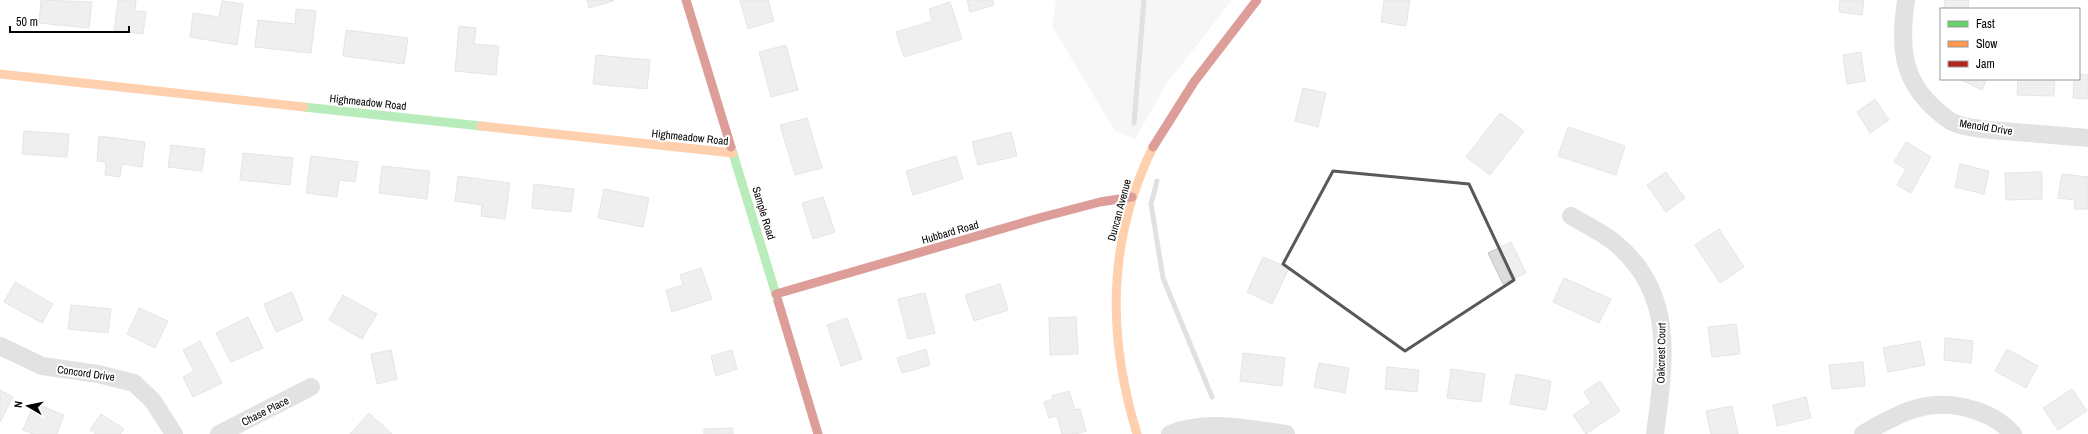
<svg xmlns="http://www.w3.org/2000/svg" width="2088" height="434" font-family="'Archivo Narrow',sans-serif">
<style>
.green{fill:#eaeaea}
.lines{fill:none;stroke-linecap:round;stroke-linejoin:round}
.stream{stroke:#bcbcbc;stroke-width:5}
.building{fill:#dcdcdc;stroke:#c5c5c5}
.street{stroke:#bebebe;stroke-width:18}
.fast{stroke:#63d668;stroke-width:9}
.slow{stroke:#ff974d;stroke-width:9}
.jam{stroke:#b3261e;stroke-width:9}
.marked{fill:none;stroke:#595959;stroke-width:3;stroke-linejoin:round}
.labels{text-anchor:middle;stroke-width:4;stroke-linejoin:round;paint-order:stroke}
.street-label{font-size:11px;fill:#000;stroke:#fff}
</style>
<rect width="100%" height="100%" fill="#fff"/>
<path class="green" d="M1056,0H1232L1167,83L1135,139L1115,131L1052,26Z"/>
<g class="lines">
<g class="stream">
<path d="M1134,123L1144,0"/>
<path d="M1157,181L1151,204L1163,278L1212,397"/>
</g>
</g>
<g class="building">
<path d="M41,0L92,2L89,28L39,23Z"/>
<path d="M118,0H136L135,11L146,12L143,34L114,30Z"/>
<path d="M587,0H613V1L589,8Z"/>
<path d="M740,0H768L774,21L748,29Z"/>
<path d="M967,0H993L994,5L970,12Z"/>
<path d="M1384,0H1410L1406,26L1381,22Z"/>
<path d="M1840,0H1864L1862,15L1839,12Z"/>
<path d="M1945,0H1969L1968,9H1944Z"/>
<path d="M222,1L243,4L237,45L190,37L193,13L219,17Z"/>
<path d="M950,2L962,39L904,57L896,32L932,21L929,9Z"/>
<path d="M296,9L316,11L311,53L255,47L258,20L295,24Z"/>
<path d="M459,26L476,28L474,44L499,46L496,75L455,71Z"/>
<path d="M346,30L408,38L404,64L343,56Z"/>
<path d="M786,45L798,90L771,97L759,52Z"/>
<path d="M1861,52L1865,81L1847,84L1843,55Z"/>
<path d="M596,55L650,60L647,89L593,84Z"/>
<path d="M2079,74L2088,75V99L2073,98L2074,79H2079Z"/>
<path d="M1959,79H1987L1982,90Z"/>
<path d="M2018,79H2055L2054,96L2017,95Z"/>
<path d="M1303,88L1326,93L1318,127L1295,121Z"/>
<path d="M1875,99L1889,120L1870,133L1857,112Z"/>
<path d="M1500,113L1524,131L1490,175L1466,157Z"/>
<path d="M807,118L822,168L795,175L780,125Z"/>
<path d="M1568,127L1625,146L1616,175L1558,156Z"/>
<path d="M24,131L69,134L67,157L22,154Z"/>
<path d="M1011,132L1017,156L978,165L972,142Z"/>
<path d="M99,136L145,142L142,167L122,164L120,177L105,175L106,162L97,161Z"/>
<path d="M1906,142L1931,157L1911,193L1897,185L1906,169L1894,162Z"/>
<path d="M171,145L205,149L202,171L168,167Z"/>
<path d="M243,153L293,158L290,185L240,180Z"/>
<path d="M311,156L358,162L355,182L339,180L337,197L306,193Z"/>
<path d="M956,156L963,179L913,195L906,171Z"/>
<path d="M1960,164L1989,171L1984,194L1955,187Z"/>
<path d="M382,166L430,171L427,199L379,193Z"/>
<path d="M1666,172L1685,198L1666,212L1647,185Z"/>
<path d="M2042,172V199L2006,200L2005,173Z"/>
<path d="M2062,174L2088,177V209H2074L2075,200L2058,198Z"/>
<path d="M458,176L510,183L505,219L481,216L482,205L455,201Z"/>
<path d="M534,184L574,189L571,212L532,208Z"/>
<path d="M604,189L649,198L643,227L598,218Z"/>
<path d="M823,197L835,232L813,239L802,203Z"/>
<path d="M1719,229L1744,267L1720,283L1695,245Z"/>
<path d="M1511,242L1526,273L1503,284L1488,253Z"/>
<path d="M1263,257L1289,268L1272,304L1247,292Z"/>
<path d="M701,268L712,299L672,312L666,290L683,285L680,275Z"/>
<path d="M1564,278L1611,299L1599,323L1553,302Z"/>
<path d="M15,282L53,304L42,323L4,302Z"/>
<path d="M1000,284L1008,310L974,321L965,295Z"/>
<path d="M292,292L303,320L276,332L264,304Z"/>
<path d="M925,293L935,333L908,339L898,299Z"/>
<path d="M343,295L377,314L362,339L329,320Z"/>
<path d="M71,305L111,309L108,333L68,329Z"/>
<path d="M139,308L168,321L155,348L127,334Z"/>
<path d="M248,317L263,348L231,362L216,333Z"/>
<path d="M1076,317L1078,354L1050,355L1049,318Z"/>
<path d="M847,318L862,359L841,366L827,325Z"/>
<path d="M1736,324L1740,354L1712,357L1708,327Z"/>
<path d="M1945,338L1973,341L1971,363L1944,360Z"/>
<path d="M200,341L222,383L193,397L183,377L194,371L183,350Z"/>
<path d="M1920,341L1925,365L1888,372L1883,348Z"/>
<path d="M926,349L930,365L902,373L897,358Z"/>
<path d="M2007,349L2038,366L2026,388L1995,371Z"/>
<path d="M391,350L397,379L377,384L371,354Z"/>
<path d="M732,350L737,369L716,376L711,356Z"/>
<path d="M1243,353L1285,358L1282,386L1240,381Z"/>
<path d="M1863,362L1865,386L1832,389L1829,365Z"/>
<path d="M1319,363L1349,368L1345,393L1314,387Z"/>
<path d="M1387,367L1419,370L1417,392L1385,389Z"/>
<path d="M1451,369L1485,374L1481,402L1447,398Z"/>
<path d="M1516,374L1551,381L1546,410L1510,404Z"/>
<path d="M1600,381L1620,411L1586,434L1573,415L1591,403L1584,392Z"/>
<path d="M2072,389L2087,411L2058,430L2043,408Z"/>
<path d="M0,390L13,397L0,422Z"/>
<path d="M1069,391L1075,410L1080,409L1086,431L1076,434H1062L1057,416L1049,418L1044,402L1053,399L1052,396Z"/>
<path d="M1806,397L1811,418L1777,426L1773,405Z"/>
<path d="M34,403L64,415L57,434H34L23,430Z"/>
<path d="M1732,406L1738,434H1711L1706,411Z"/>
<path d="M369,413L392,434H350Z"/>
<path d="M101,414L124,429L120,434H96L90,430Z"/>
<path d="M733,428V434H704V429Z"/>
</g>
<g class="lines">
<g class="street">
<path d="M1906,0C1900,42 1900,76 1933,107C1939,112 1945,118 1952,122C1964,128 1978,128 1991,130C2023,133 2056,135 2088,138"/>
<path d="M1571,216C1585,224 1602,232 1615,243C1677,294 1664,364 1655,434"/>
<path d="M0,346L42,366L98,374L134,383L153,401L174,434"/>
<path d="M219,434L311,387"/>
<path d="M1170,434C1207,419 1248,429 1286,434"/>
<path d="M1863,434C1900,412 1930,396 1974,410C1988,414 2002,422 2013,434"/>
</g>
<g class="fast">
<path d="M304,107L481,126"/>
<path d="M731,147L778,301"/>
</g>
<g class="slow">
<path d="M0,74L304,107"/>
<path d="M481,126L733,153"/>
<path d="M1137,434C1107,335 1107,241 1153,147"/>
</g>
<g class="jam">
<path d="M686,0L731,147"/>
<path d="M1153,147L1194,82L1257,0"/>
<path d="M776,294L1039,218L1100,202L1132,197"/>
<path d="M778,301L818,434"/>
</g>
</g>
<path d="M0 0H2088V434H0ZM1333,171L1469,184L1514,280L1405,351L1283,264Z" fill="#fff" fill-opacity=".55" fill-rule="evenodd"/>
<path class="marked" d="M1333,171L1469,184L1514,280L1405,351L1283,264Z"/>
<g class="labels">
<g class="street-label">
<text transform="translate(368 102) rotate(6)" y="4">Highmeadow Road</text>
<text transform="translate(1986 127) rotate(9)" y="4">Menold Drive</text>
<text transform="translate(690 137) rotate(6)" y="4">Highmeadow Road</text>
<text transform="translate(1119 210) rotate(-75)" y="4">Duncan Avenue</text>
<text transform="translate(764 213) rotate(73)" y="4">Sample Road</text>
<text transform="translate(950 232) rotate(-16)" y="4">Hubbard Road</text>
<text transform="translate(1661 353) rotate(-89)" y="4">Oakcrest Court</text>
<text transform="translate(86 373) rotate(8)" y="4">Concord Drive</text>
<text transform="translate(265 411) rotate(-27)" y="4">Chase Place</text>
</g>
</g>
<rect x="1940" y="8" width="140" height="72" fill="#ffffff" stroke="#999999"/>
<rect x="1948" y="21" width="20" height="6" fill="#63d668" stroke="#999999"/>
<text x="1976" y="28" font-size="12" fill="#000000">Fast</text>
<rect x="1948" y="41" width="20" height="6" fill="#ff974d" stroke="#999999"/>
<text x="1976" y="48" font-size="12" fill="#000000">Slow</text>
<rect x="1948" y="61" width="20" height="6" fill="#b3261e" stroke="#999999"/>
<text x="1976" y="68" font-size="12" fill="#000000">Jam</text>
<g transform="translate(28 406) rotate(279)" stroke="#ffffff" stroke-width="3" paint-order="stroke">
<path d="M0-3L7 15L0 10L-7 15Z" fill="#000000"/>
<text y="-6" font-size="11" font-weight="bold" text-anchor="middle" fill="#000000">N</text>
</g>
<path d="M10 26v6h119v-6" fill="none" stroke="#000000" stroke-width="2"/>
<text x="16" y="26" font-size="12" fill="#000000" stroke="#ffffff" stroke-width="3" paint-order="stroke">50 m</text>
</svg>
